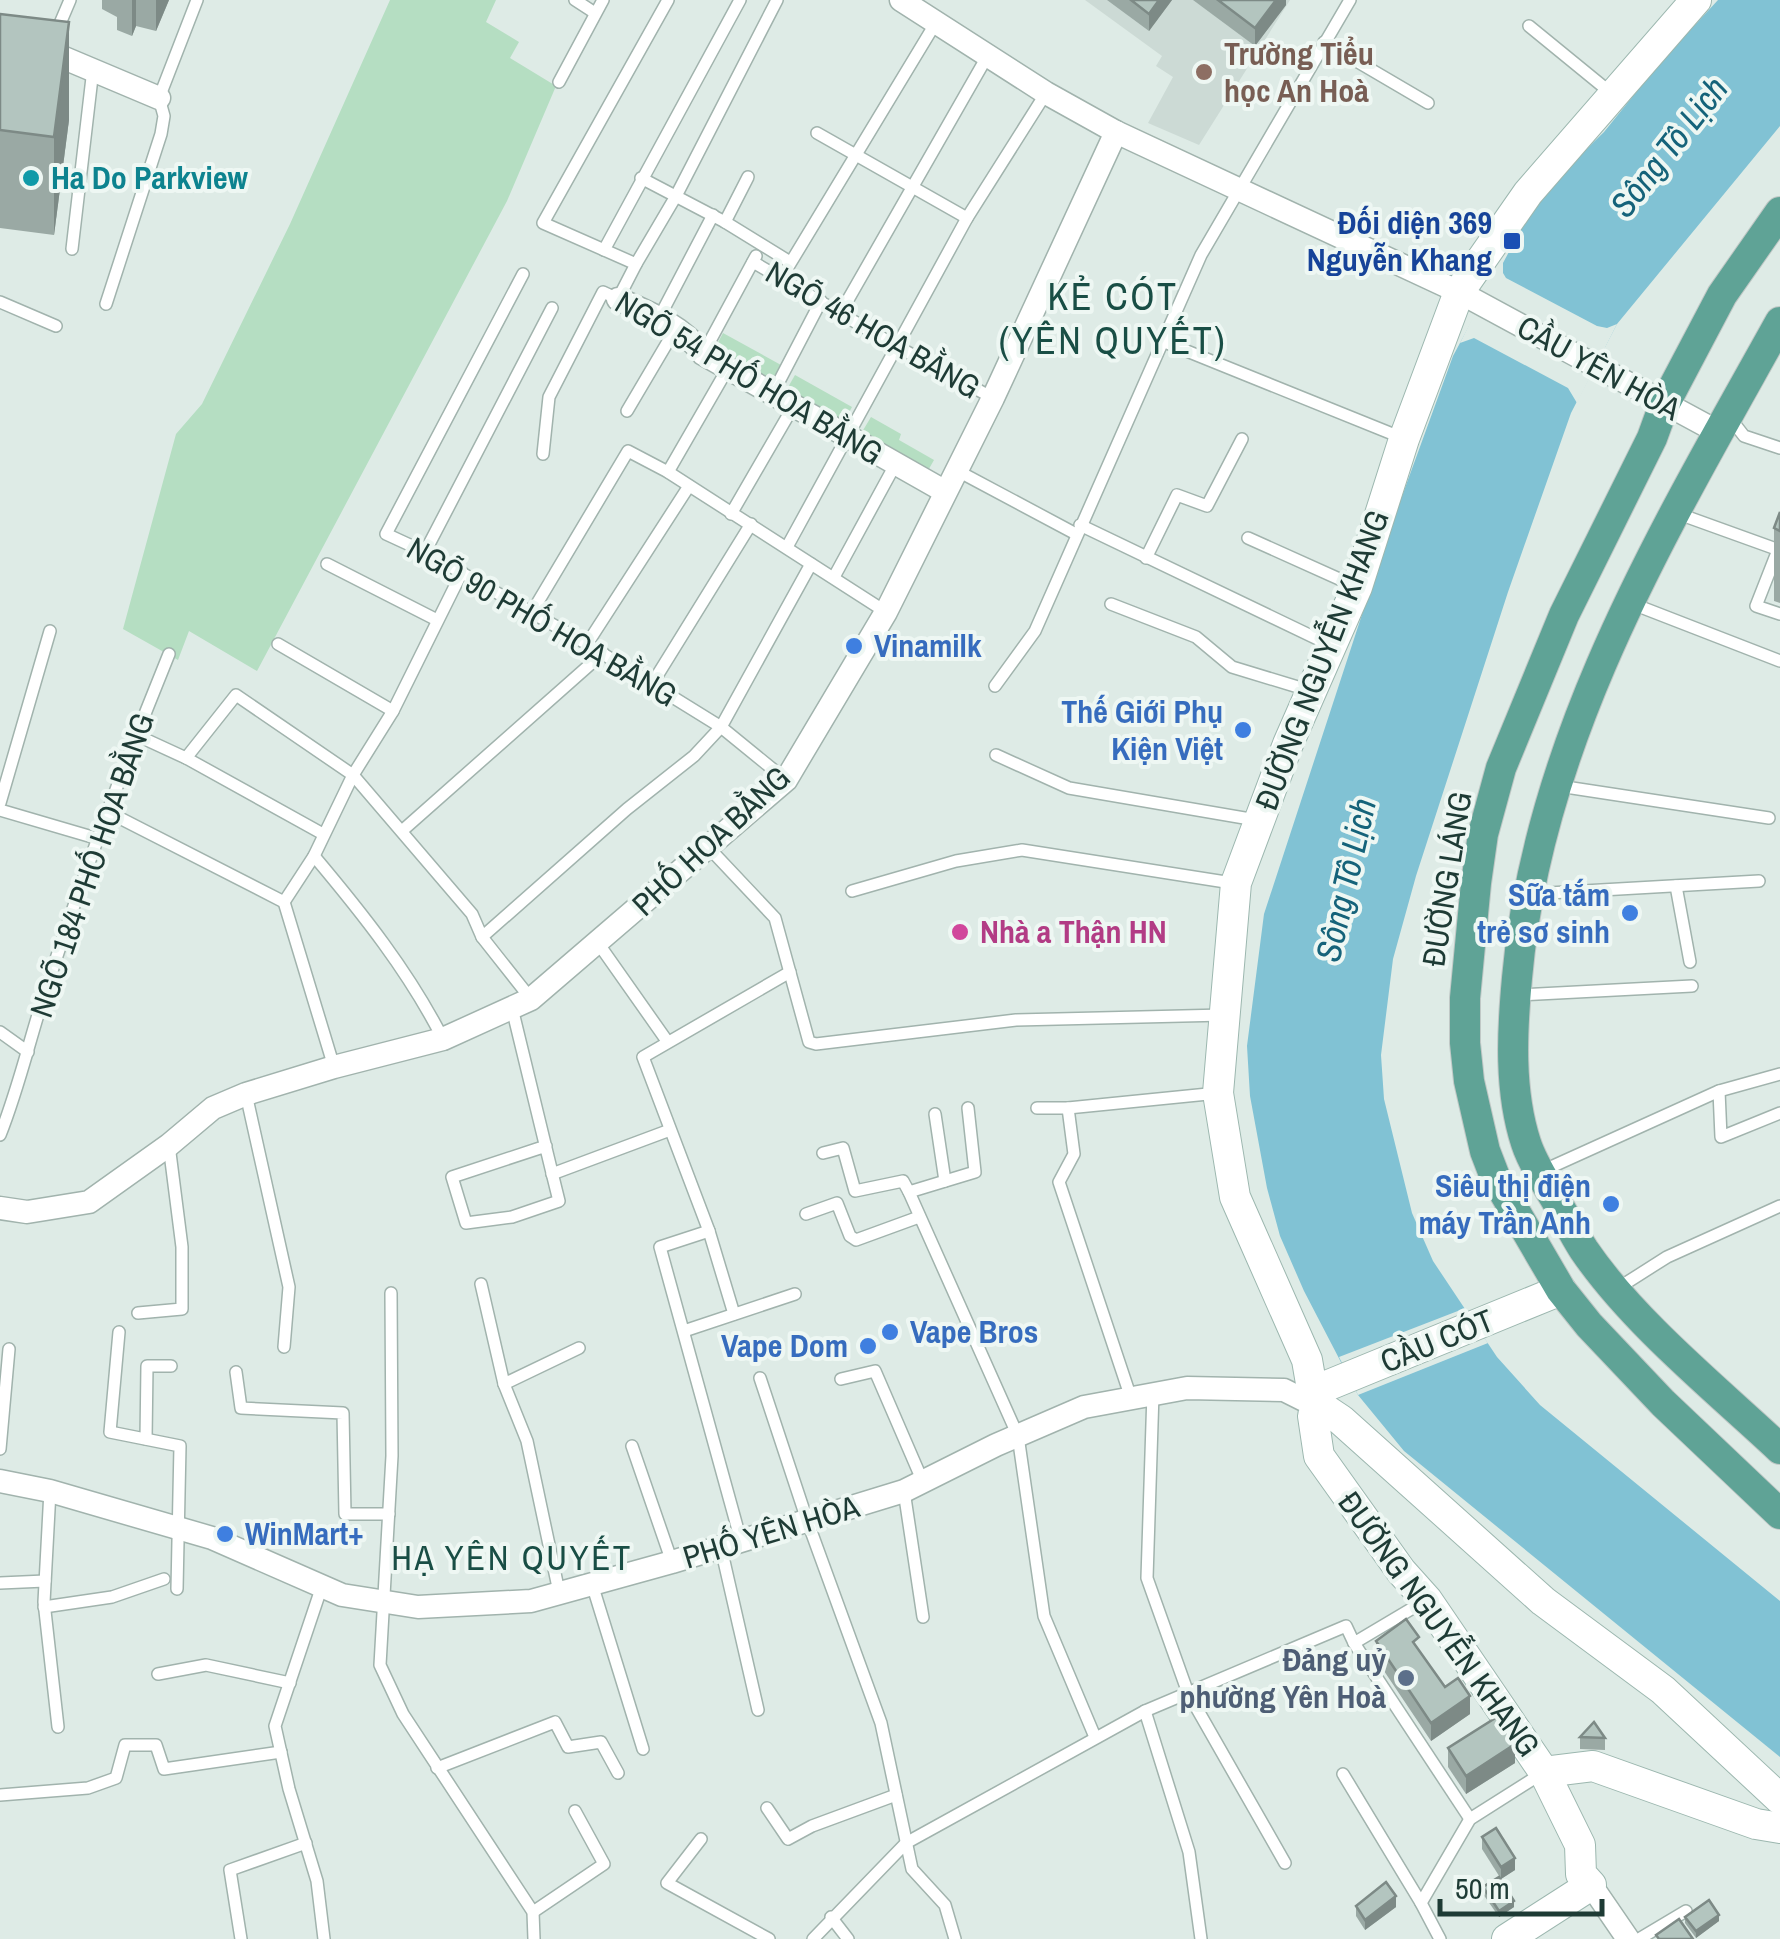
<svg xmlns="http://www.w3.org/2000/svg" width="1780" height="1939" font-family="'Archivo Narrow',sans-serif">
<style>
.built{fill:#ccdad5}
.green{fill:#b5dec2}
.water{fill:#81c2d4}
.pier{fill:#deebe6}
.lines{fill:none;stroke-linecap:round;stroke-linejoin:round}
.lane-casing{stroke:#a1b3ad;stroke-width:14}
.street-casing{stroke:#a1b3ad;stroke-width:25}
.secondary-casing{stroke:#9cb7af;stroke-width:32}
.primary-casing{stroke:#c0c8c6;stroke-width:32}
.lane{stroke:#fff;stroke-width:11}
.street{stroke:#fff;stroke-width:22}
.secondary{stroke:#fff;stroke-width:30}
.primary{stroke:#5fa396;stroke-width:30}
.wall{fill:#9aa9a4}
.shaded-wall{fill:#7d8a86}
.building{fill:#b3c5bf;stroke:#7d8a86;stroke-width:2.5}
.education-dot{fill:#8d6e63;stroke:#eef7f3;stroke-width:4}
.culture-dot{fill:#0f9aa8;stroke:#eef7f3;stroke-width:4}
.transit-dot{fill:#1a4fb4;stroke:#eef7f3;stroke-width:4}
.shop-dot{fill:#3f7fe0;stroke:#eef7f3;stroke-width:4}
.hotel-dot{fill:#d1479c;stroke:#eef7f3;stroke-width:4}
.service-dot{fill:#5c6f8a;stroke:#eef7f3;stroke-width:4}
.labels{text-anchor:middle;stroke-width:8;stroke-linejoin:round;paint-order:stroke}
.education-label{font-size:32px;font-weight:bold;fill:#785e54;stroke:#eef7f3;text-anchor:start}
.culture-label{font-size:32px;font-weight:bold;fill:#0d838f;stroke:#eef7f3;text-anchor:start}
.transit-label{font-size:32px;font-weight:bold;fill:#164399;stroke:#eef7f3;text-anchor:end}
.street-label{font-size:32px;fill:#1e3b35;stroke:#eef7f3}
.shop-label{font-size:32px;font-weight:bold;fill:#366cbe;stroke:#eef7f3;text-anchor:end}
.hotel-label{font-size:32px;font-weight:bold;fill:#b23c85;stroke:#eef7f3;text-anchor:start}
.service-label{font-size:32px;font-weight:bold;fill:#4e5e75;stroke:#eef7f3;text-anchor:end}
.water-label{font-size:35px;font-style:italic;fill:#15637a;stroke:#eef7f3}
.neighbourhood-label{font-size:35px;letter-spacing:2.5px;fill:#194e45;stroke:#eef7f3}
.quarter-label{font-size:38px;letter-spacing:2.5px;fill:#194e45;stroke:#eef7f3}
</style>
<rect width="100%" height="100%" fill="#deebe6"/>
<path class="built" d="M1085,0H1290L1199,145L1148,123L1173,77L1156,66L1162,56Z"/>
<g class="green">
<path d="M390,0H496L486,22L519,42L510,58L556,86L507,201L257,671L189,631L178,660L123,629L176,434L202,404L290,224Z"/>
<path d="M723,333L781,365L769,386L712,354Z"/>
<path d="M795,375L852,407L841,427L783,396Z"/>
<path d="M871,417L901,434L899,440L934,460L926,474L859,437Z"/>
</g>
<path class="water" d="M1718,0H1780V126L1617,324L1571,413L1508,592L1416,876L1393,959L1381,1055L1384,1099L1412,1213L1433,1261L1497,1357L1540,1405L1780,1601V1757L1404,1451L1358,1395L1304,1291L1280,1236L1267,1188L1250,1096L1247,1046L1264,914L1389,532L1453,356L1525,222L1558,177L1604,132L1659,64Z"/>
<g class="pier">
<path d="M1503,258V273L1506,278L1597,326L1607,328L1617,324L1577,403L1568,388L1474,338L1460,343Z"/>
<path d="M1463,1309L1488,1343L1358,1395L1339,1357Z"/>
</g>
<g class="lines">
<defs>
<g id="lane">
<path d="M575,0L595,13"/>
<path d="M1529,26L1611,93"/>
<path d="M56,33L70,0"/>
<path d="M1324,42L1428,103"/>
<path d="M559,82L603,0"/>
<path d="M817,133L967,218"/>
<path d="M641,178L725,222L790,262"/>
<path d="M725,222L748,177"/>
<path d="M72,249L93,69"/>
<path d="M604,250L740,0"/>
<path d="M753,262L896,346L993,398"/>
<path d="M636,264L676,196L777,0"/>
<path d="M523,274L386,534L425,552L587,644L721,727L786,780"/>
<path d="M782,277L935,24"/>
<path d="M0,302L56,326"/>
<path d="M106,304L161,134L164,116L159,98L197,0"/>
<path d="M841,312L988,55"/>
<path d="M659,318L713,215"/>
<path d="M1162,341L1400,437"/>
<path d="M703,354L756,256"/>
<path d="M772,395L821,301"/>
<path d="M627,411L676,328"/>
<path d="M1730,418L1744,436L1780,448"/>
<path d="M543,454L549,397L603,292L618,299L636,264L543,223L668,0"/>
<path d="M956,470L1076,534"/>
<path d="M668,472L728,368"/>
<path d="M731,514L793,407"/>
<path d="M1679,514L1779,550"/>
<path d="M1080,525L1328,644"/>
<path d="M1248,538L1357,587"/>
<path d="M787,547L967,218L1046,93"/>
<path d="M1778,550L1756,606L1780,614"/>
<path d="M425,552L552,308"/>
<path d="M1146,558L1177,495L1207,506L1242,439"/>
<path d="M327,564L437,620"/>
<path d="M834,577L895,465"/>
<path d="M1111,604L1196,637L1232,667L1311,691"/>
<path d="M1633,604L1780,661"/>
<path d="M532,612L628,451L668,472L886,612"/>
<path d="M278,644L393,711"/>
<path d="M587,644L689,486"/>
<path d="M652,684L751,524"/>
<path d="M995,686L1035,631L1201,255L1350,0"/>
<path d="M136,735L186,758"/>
<path d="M996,755L1069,788L1256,820"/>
<path d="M1559,786L1769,818"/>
<path d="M0,803L50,631"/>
<path d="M0,810L99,839"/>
<path d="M108,812L284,902L334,1067"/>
<path d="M403,830L603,653"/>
<path d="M323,834L186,758L236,695L353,775L472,914L482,937L531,999"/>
<path d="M709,848L775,918L809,1042L816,1044L1016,1020L1224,1015"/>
<path d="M314,856C362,913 409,972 443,1039"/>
<path d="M1676,886L1690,962"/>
<path d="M852,891L956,861L1022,850L1232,883"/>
<path d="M1531,894L1759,881"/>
<path d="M284,902L314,856L353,775L393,711L462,572"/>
<path d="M482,937L627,809L694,756L721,727L811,564"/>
<path d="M598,943L667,1041"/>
<path d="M1519,995L1692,986"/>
<path d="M512,1008C528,1073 543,1137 559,1201L512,1217L466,1223L452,1177L546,1146"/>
<path d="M0,1032L28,1052"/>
<path d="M1719,1091L1721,1137L1780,1113"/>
<path d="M246,1094L289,1287L284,1347"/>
<path d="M1037,1108H1068L1218,1093"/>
<path d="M1068,1108L1074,1154L1059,1182L1131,1398"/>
<path d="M935,1114L945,1181"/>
<path d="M0,1135C20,1085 31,1033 48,983C84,872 125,762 169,654"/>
<path d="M823,1153L843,1148L855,1191L903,1181L909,1192L1018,1436L1044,1616L1095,1737"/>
<path d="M1540,1172L1719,1091L1780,1074"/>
<path d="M552,1174L670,1130"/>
<path d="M909,1192L975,1172L968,1108"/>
<path d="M806,1214L837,1203L850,1236L856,1240L919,1217"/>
<path d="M709,1231L660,1247L741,1541"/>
<path d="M481,1284L504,1384L527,1441L559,1592"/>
<path d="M1615,1290L1667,1257L1780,1206"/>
<path d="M391,1293L392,1456L380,1665L403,1714L533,1912L534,1939"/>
<path d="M138,1313L182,1309V1247L169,1145"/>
<path d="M734,1314L709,1231L643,1057L790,972"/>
<path d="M684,1331L795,1294"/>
<path d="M119,1332L110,1432L180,1446L177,1589"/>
<path d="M236,1372L241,1408L343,1413L345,1514H389"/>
<path d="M760,1378L807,1520L881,1723L912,1869L945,1905L955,1939"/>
<path d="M841,1379L875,1371L923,1482"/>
<path d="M504,1384L579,1348"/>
<path d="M1153,1393L1147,1578L1188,1693L1285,1863"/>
<path d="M146,1439L147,1366H171"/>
<path d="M632,1446L672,1562"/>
<path d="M0,1449L9,1349"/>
<path d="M50,1491L44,1602L58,1727"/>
<path d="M904,1491L923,1617"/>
<path d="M721,1548L758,1710"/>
<path d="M0,1583L45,1581"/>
<path d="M592,1584L643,1749"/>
<path d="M322,1586L275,1726L289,1789L317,1881L324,1939"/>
<path d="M44,1607L112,1597L164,1579"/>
<path d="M1354,1643L1470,1819"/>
<path d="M158,1674L206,1665L290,1683"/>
<path d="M1145,1711L1189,1852L1201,1939"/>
<path d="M437,1768L555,1722L568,1747L601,1742L618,1773"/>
<path d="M1343,1774L1421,1903"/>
<path d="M0,1795L88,1788L116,1778L125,1745H156L164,1769L281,1752"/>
<path d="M767,1808L788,1839L812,1826L896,1795"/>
<path d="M701,1839L667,1883L769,1939"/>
<path d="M533,1912L604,1864L575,1811"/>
<path d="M831,1917L848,1939"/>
<path d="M241,1939L230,1870L306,1843"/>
<path d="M813,1939L906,1843L1145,1711L1346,1626L1354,1643L1423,1602"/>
<path d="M1440,1939L1421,1903L1470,1819L1541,1774"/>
<path d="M1639,1939L1686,1911"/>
</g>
<g id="street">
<path d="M901,0L1046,93L1116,132L1459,292L1718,432"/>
<path d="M0,31L159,98"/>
<path d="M618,299C650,313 682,326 703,354L944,491"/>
<path d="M0,1208L27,1212L89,1202L169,1145L213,1108L246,1094L334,1067L443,1039L531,999L786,780L886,612L993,398L1116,132"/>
<path d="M0,1481L50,1491L212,1538L342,1595L418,1607L531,1601L672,1562L904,1491L996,1445L1084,1407L1187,1388L1284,1390L1304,1400"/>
<path d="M1591,1885L1628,1939"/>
</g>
<g id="secondary">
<path d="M1313,1395L1307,1360L1235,1197L1218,1093L1236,883L1288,744L1357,587L1404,439L1459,292L1528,193L1696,0"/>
<path d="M1313,1395L1320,1398L1323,1408L1341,1420L1543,1601L1663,1690L1780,1799"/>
<path d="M1317,1396L1324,1387L1561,1290"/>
<path d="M1313,1416L1319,1456L1401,1571L1427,1600L1544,1772L1580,1845L1581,1874L1591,1885L1507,1939"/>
<path d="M1544,1772L1593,1766L1756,1824L1780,1828"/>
</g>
<g id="primary">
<path d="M1780,212L1722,295L1664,405L1652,438L1564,615L1501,768L1483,834L1476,883L1465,998V1043L1469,1081L1485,1151L1495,1177L1561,1290L1589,1325L1663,1403L1780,1514"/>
<path d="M1780,322C1665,529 1538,737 1517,978C1512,1032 1509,1091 1526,1143C1532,1162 1544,1180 1554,1197C1564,1214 1573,1233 1584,1250C1633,1322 1716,1389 1780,1449"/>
</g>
</defs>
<use href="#lane" class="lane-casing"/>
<use href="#street" class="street-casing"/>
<use href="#secondary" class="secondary-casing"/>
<use href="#primary" class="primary-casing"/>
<use href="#lane" class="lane"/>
<use href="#street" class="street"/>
<use href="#secondary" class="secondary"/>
<use href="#primary" class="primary"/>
</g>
<g class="wall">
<path d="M102,0H169L156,31L136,26L132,36L117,30V17L102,9Z"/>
<path d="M1107,0H1172L1149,31Z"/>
<path d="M1193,0H1286V5L1255,46Z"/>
<path d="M0,14L69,120L54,235L0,228Z"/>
<path d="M1780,512V603L1774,601V528Z"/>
<path d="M1376,1641L1419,1651L1445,1687L1470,1714L1431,1741L1376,1659Z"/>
<path d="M1580,1737L1605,1738V1750L1580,1749Z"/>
<path d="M1448,1748L1515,1763L1466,1794L1448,1767Z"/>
<path d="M1482,1837L1515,1870L1501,1879L1482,1849Z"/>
<path d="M1483,1887L1514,1907L1499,1917L1483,1894Z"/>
<path d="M1356,1906L1396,1907L1365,1930L1356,1916Z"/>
<path d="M1685,1917L1719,1921L1696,1938L1685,1923Z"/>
</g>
<g class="shaded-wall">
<path d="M132,0H136V26L132,36Z"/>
<path d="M156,0H169L156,31Z"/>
<path d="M1159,0H1172L1149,31V14Z"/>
<path d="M1276,0H1286V5L1255,46V28Z"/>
<path d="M69,22V120L54,235V137Z"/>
<path d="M1470,1696V1714L1431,1741V1723Z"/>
<path d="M1515,1744V1763L1466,1794V1776Z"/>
<path d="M1515,1858V1870L1501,1879V1867Z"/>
<path d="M1396,1896V1907L1365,1930V1920Z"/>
<path d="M1514,1901V1907L1499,1917V1911Z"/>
<path d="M1719,1915V1921L1696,1938V1931Z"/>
</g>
<g class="building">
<path d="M1131,0H1159L1149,14Z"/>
<path d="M1218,0H1276L1255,28Z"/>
<path d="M0,14L69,22L54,137L0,130Z"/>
<path d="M1780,512V531L1774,528Z"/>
<path d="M1406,1619L1419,1637L1413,1642L1445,1687L1458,1678L1470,1696L1431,1723L1376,1641Z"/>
<path d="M1497,1717L1515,1744L1466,1776L1448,1748Z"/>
<path d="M1594,1722L1605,1738L1580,1737Z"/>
<path d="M1496,1828L1515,1858L1501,1867L1482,1837Z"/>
<path d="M1499,1877L1514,1901L1499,1911L1483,1887Z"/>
<path d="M1386,1882L1396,1896L1365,1920L1356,1906Z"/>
<path d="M1709,1900L1719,1915L1696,1931L1685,1917Z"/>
<path d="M1679,1919L1693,1939H1659L1656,1935Z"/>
</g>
<circle class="education-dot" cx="1204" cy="72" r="10"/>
<circle class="culture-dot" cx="31" cy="178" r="10"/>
<rect class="transit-dot" x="1502" y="231" width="20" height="20" rx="5"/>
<g class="shop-dot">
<circle cx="854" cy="646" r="10"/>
<circle cx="1243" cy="730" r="10"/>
<circle cx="1630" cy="913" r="10"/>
<circle cx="1611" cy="1204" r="10"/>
<circle cx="890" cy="1332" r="10"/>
<circle cx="868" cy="1346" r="10"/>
<circle cx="225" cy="1534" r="10"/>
</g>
<circle class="hotel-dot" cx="960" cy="932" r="10"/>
<circle class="service-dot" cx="1406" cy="1678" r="10"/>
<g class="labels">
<g class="education-label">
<text x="1224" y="65">Trường Tiểu<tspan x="1224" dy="37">học An Hoà</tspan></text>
</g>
<g class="culture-label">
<text x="51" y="189">Ha Do Parkview</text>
</g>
<g class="transit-label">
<text x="1492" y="234">Đối diện 369<tspan x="1492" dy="37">Nguyễn Khang</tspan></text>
</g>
<g class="street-label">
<text transform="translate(873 330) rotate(30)" y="11">NGÕ 46 HOA BẰNG</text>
<text transform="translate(1599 368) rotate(29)" y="11">CẦU YÊN HÒA</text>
<text transform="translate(749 378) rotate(31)" y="11">NGÕ 54 PHỐ HOA BẰNG</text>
<text transform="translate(542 622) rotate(30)" y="11">NGÕ 90 PHỐ HOA BẰNG</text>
<text transform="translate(1322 660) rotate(-69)" y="11">ĐƯỜNG NGUYỄN KHANG</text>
<text transform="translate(711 841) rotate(-43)" y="11">PHỐ HOA BẰNG</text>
<text transform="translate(92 865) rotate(-71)" y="11">NGÕ 184 PHỐ HOA BẰNG</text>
<text transform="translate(1447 879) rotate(-81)" y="11">ĐƯỜNG LÁNG</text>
<text transform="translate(1437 1341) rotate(-22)" y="11">CẦU CÓT</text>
<text transform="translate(771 1532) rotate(-17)" y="11">PHỐ YÊN HÒA</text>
<text transform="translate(1439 1624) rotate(54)" y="11">ĐƯỜNG NGUYỄN KHANG</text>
</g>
<g class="shop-label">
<text x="874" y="657" text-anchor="start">Vinamilk</text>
<text x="1223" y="723">Thế Giới Phụ<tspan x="1223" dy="37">Kiện Việt</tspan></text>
<text x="1610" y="906">Sữa tắm<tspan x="1610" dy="37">trẻ sơ sinh</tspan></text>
<text x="1591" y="1197">Siêu thị điện<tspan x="1591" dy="37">máy Trần Anh</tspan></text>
<text x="910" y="1343" text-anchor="start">Vape Bros</text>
<text x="848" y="1357">Vape Dom</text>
<text x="245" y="1545" text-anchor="start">WinMart+</text>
</g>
<g class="hotel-label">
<text x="980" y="943">Nhà a Thận HN</text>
</g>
<g class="service-label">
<text x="1386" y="1671">Đảng uỷ<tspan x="1386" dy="37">phường Yên Hoà</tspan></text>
</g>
<g class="water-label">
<text transform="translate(1669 147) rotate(-52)" y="12">Sông Tô Lịch</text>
<text transform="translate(1346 880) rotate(-77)" y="12">Sông Tô Lịch</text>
</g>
<g class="neighbourhood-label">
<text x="512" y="1570">HẠ YÊN QUYẾT</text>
</g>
<g class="quarter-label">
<text x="1113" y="310">KẺ CÓT<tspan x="1113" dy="44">(YÊN QUYẾT)</tspan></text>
</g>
</g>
<path d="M1440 1899v15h162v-15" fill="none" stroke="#1e3b35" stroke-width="5"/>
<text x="1455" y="1899" font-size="30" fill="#1e3b35" stroke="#eef7f3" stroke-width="8" paint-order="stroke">50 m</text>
</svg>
